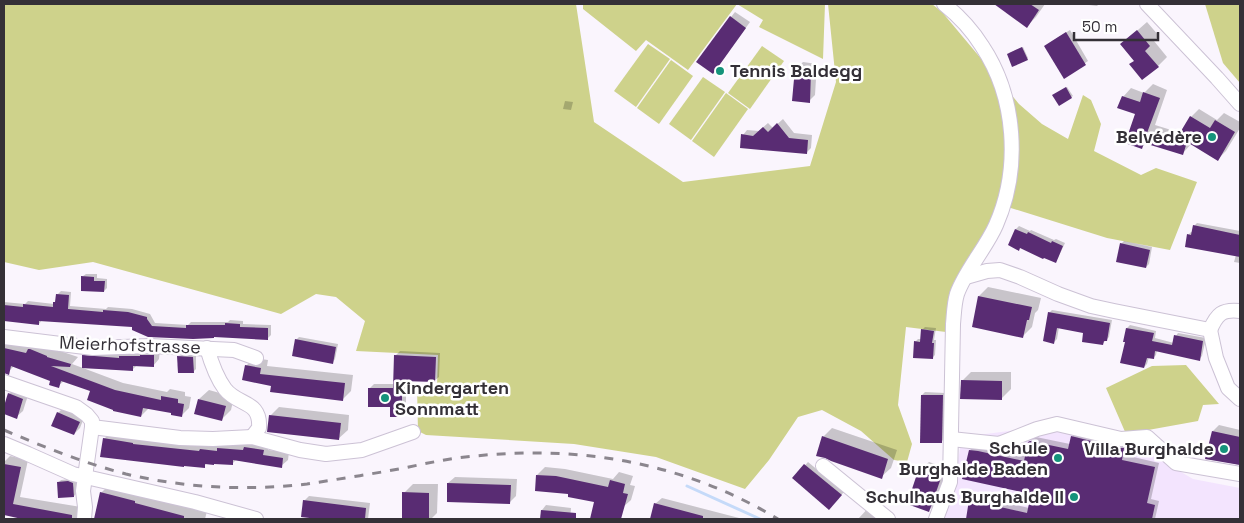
<svg xmlns="http://www.w3.org/2000/svg" width="1244" height="523" font-family="'Space Grotesk',sans-serif">
<style>
.built{fill:#f3e4fe}
.green{fill:#ced28b}
.shadow{fill:#0003}
.lines{fill:none;stroke-linecap:round;stroke-linejoin:round}
.stream{stroke:#c5daf9;stroke-width:3}
.building{fill:#592c73}
.street-casing{stroke:#ccc2d5;stroke-width:16}
.street{stroke:#fff;stroke-width:14}
.rail{stroke:#8b868e;stroke-width:3;stroke-dasharray:9 9;stroke-linecap:butt}
.poi-dot{fill:#15937b;stroke:#fff;stroke-width:2}
.labels{text-anchor:middle;stroke-width:5;stroke-linejoin:round;paint-order:stroke}
.poi-label{font-size:18px;font-weight:bold;fill:#343037;stroke:#fff;text-anchor:end}
.street-label{font-size:18px;fill:#343037;stroke:#fff}
</style>
<rect width="100%" height="100%" fill="#faf5fd"/>
<path class="built" d="M1051,419L1108,429L1193,479L1240,488V519H942L951,501L962,437L1017,430Z"/>
<g class="green">
<path d="M4,4H576L594,122L683,182L810,166L836,82L828,4H932L942,12L1019,104L1042,124L1068,139L1083,95L1091,100L1101,124L1094,151L1141,175L1156,168L1197,182L1170,250L1107,238L998,204L986,233L954,282L950,293L946,332L906,327L898,405L912,444L907,462L894,460L861,431L822,410L798,417L769,460L745,489L656,457L574,444L426,435L418,431L417,388L437,387L438,355L356,351L365,321L336,297L316,294L281,314L93,262L39,270L4,262Z"/>
<path d="M583,4H737L688,70L646,40L636,51L583,9Z"/>
<path d="M737,4H825L823,59L759,27L763,20Z"/>
<path d="M1205,4H1240V83L1223,63Z"/>
<path d="M648,44L670,59L636,107L614,91Z"/>
<path d="M762,46L784,61L750,109L728,93Z"/>
<path d="M671,60L693,76L659,124L637,108Z"/>
<path d="M703,77L725,92L691,140L669,124Z"/>
<path d="M726,93L748,109L714,157L692,141Z"/>
<path d="M1186,365L1219,404L1203,405L1198,421L1126,434L1106,388L1152,366Z"/>
</g>
<g class="shadow">
<path d="M996,4H1045L1036,17L1027,26Z"/>
<path d="M1081,4H1099L1097,6Z"/>
<path d="M735,12L750,22L717,68L713,73L731,17Z"/>
<path d="M1147,22L1159,36L1154,41L1167,57L1158,66L1135,60L1122,44Z"/>
<path d="M1070,30L1088,61L1065,77L1049,43Z"/>
<path d="M1023,47L1028,58L1027,59L1009,53Z"/>
<path d="M803,62L817,64L815,95L809,101L796,69Z"/>
<path d="M1153,84L1167,90L1155,125L1181,133L1191,117L1199,109L1217,120L1224,113L1240,122V128L1226,151L1218,159L1192,143L1183,153L1146,143L1142,147L1136,114L1123,97L1131,88L1144,93Z"/>
<path d="M1067,87L1073,96L1059,104L1055,94Z"/>
<path d="M565,101L573,102L571,110L563,109Z"/>
<path d="M783,119L794,133L812,135L811,148L806,153L743,135L747,130L759,131L768,123L773,128Z"/>
<path d="M1197,223L1240,231V263L1234,262L1236,255L1188,235L1191,232H1193L1194,226Z"/>
<path d="M1019,226L1030,231L1031,230L1054,240L1056,239L1065,243L1058,258L1055,261L1021,247L1010,245L1016,229Z"/>
<path d="M1124,241L1152,247L1149,264L1146,267L1121,244Z"/>
<path d="M86,274H97V278L107,279V288L104,291L83,276Z"/>
<path d="M988,287L1041,298L1038,310L1035,313L1032,327L1023,336L973,326L979,296Z"/>
<path d="M61,291L71,292L70,306L106,309L108,307L132,309L150,314L155,323L188,325L191,322H228L230,320L243,321V324L271,325V335L267,339L133,326L42,320L39,324L4,319V302L25,304L28,301L54,304L57,300V295Z"/>
<path d="M1052,310L1112,320L1109,337L1102,344L1084,332L1059,327L1057,339L1054,342L1049,313Z"/>
<path d="M1130,325L1156,331L1155,338L1174,343L1176,336L1178,333L1206,338L1202,356L1199,359L1157,350L1156,355L1153,358L1149,357L1147,364L1144,367L1126,341L1127,328Z"/>
<path d="M925,327L936,328L934,340H936L935,355L932,358L915,342L918,339H921L922,330Z"/>
<path d="M299,337L338,344L335,359L333,362L296,340Z"/>
<path d="M4,339L54,349L78,357L72,364L83,368V356L89,350L160,349L159,359L153,366L137,365L132,370L83,368L123,383L167,392L170,389L185,392V396L191,397L189,408L181,416L172,412L149,408L141,416L92,390L64,381L58,386L51,380L14,366L10,370L4,368Z"/>
<path d="M400,351L440,353L439,377L434,381L406,380V411L401,416L392,406L370,388L374,384H394L395,356Z"/>
<path d="M182,354H196V369L193,372L179,357Z"/>
<path d="M254,358L268,360L267,366L353,375L351,391L343,399L272,385L246,366Z"/>
<path d="M971,372H1011V389L1002,398L962,381Z"/>
<path d="M15,388L29,392L23,411L16,417L4,413L9,394Z"/>
<path d="M209,390L234,397L231,410L222,419L199,399Z"/>
<path d="M925,392L945,393L944,439L941,442L922,395Z"/>
<path d="M64,407L85,415L80,428L74,434L58,413Z"/>
<path d="M279,407L349,415L348,430L338,439L270,416Z"/>
<path d="M1219,425L1240,430V465L1207,458L1213,431Z"/>
<path d="M832,428L897,450L891,468L881,477L823,437Z"/>
<path d="M1077,432L1128,443L1125,455L1159,463L1151,499L1159,501L1155,519H967L970,500L975,496L1029,508L1032,493L970,450L975,446L1026,456L1029,443L1034,438L1036,437L1070,444L1072,437Z"/>
<path d="M110,433L248,444L251,441L269,444L268,450L289,452L288,460L281,466L236,460L232,464L207,463L204,466L104,439Z"/>
<path d="M10,456L28,460L20,497L81,507L79,519H26L4,513V462Z"/>
<path d="M808,462L844,492L832,505L794,478Z"/>
<path d="M929,462L950,469L938,501L929,510L909,504L919,471Z"/>
<path d="M545,467L565,469L613,479L619,472L633,476L630,485L635,486L631,500L622,508L620,519H591L596,501L570,493L537,475Z"/>
<path d="M455,477L517,479L516,496L510,502L448,483Z"/>
<path d="M71,479L76,480L77,493L74,496L58,483L61,480Z"/>
<path d="M110,484L207,511L205,519H100L95,518L101,493Z"/>
<path d="M413,484H438L437,513L431,519H403L404,493Z"/>
<path d="M309,496L370,503L368,519H328L302,516L304,501Z"/>
<path d="M662,498L743,519H651L655,504Z"/>
<path d="M872,504L891,519H858Z"/>
<path d="M546,505L571,508L570,519H541L542,510Z"/>
</g>
<g class="lines">
<path class="stream" d="M687,486L760,519"/>
</g>
<g class="building">
<path d="M994,4H1030L1039,10L1027,28Z"/>
<path d="M730,16L746,28L713,74L696,62Z"/>
<path d="M1137,30L1150,46L1145,51L1159,67L1142,80L1129,64L1134,61L1120,44Z"/>
<path d="M1066,32L1086,65L1064,79L1044,46Z"/>
<path d="M1022,47L1028,60L1012,67L1007,54Z"/>
<path d="M795,68L811,70L810,103L792,101Z"/>
<path d="M1066,87L1072,98L1059,106L1052,95Z"/>
<path d="M1143,92L1160,98L1147,133L1175,141L1190,116L1210,128L1215,120L1235,132L1218,161L1187,142L1183,155L1144,143L1142,149L1125,143L1135,114L1117,108L1122,96L1140,102Z"/>
<path d="M777,123L789,138L808,140L807,154L740,148L741,134L753,136L763,127L768,132Z"/>
<path d="M1193,225L1240,235V257L1185,247L1187,234L1191,235Z"/>
<path d="M1015,229L1027,234L1028,232L1051,243L1052,241L1063,246L1056,263L1044,258L1043,259L1020,248L1019,251L1008,245Z"/>
<path d="M1120,243L1150,250L1146,268L1116,262Z"/>
<path d="M81,276L94,277V281H105L104,292L81,291Z"/>
<path d="M56,294L69,295L68,309L103,312V310L128,312L147,317V319L152,326L186,328V325H225V323L240,324V327L268,328V340L214,337V338L193,339L148,337L132,330V327L39,321V325L4,321V305L23,307V304L53,307V302H55Z"/>
<path d="M978,296L1032,307L1029,320H1027L1023,338L972,327Z"/>
<path d="M1048,312L1110,323L1107,341H1104L1103,345L1082,342L1083,333L1057,328L1054,344L1043,341Z"/>
<path d="M1126,328L1154,333L1152,341L1172,345L1174,335L1203,341L1200,361L1155,351L1154,359L1147,358L1144,368L1120,363L1125,342H1123Z"/>
<path d="M921,329L934,331L932,343H934L933,359L913,358L914,341L920,342Z"/>
<path d="M295,339L336,347L333,364L292,356Z"/>
<path d="M4,348L26,353L28,349H30L47,356V357L71,364L70,367L51,366L115,390L161,400V396L178,399V403L184,404L182,417L171,415V413L143,408L141,417L113,411V410L87,400L90,391L61,381L59,388L49,385L50,381L11,366L9,375L4,373Z"/>
<path d="M82,355L119,358V356H140V355H154V367L133,366V371L82,368Z"/>
<path d="M394,355L436,357L435,382L402,381V417H390V407H368V388H393Z"/>
<path d="M177,356L193,357L194,373H178Z"/>
<path d="M245,365L261,368L260,374L345,383L343,401L270,392L271,386L242,380Z"/>
<path d="M961,380L1002,381V400L960,399Z"/>
<path d="M8,393L23,399L17,419L4,414V406Z"/>
<path d="M921,395H943L942,443H920Z"/>
<path d="M198,399L226,406L222,421L194,414Z"/>
<path d="M57,412L80,422L74,435L51,426Z"/>
<path d="M269,415L341,423L339,440L267,432Z"/>
<path d="M1212,431L1240,437V465L1205,459Z"/>
<path d="M822,436L888,459L882,479L831,461L825,458L816,456Z"/>
<path d="M1071,436L1119,448H1124L1122,460L1155,467L1147,503L1155,505L1152,519H966L969,500L1027,513L1031,494L962,479L969,450L978,451L1024,461L1028,442L1030,441L1068,449Z"/>
<path d="M103,438L133,443V444L199,451L200,449L217,451V448L243,450L244,447L264,450L263,455L283,458L282,468L233,460V465L214,464V465L205,464V468L184,466V467L100,457Z"/>
<path d="M4,464L21,467L13,504L72,515V519H22L4,515Z"/>
<path d="M804,464L842,495L829,510L792,478Z"/>
<path d="M918,471L941,478L929,512L907,504Z"/>
<path d="M536,475L556,476L608,487L610,480L625,484L623,493L628,494L621,519H590L594,502L568,497V494L535,491Z"/>
<path d="M68,481L73,483L74,497L58,498L57,482Z"/>
<path d="M447,483L511,485L510,504L447,502Z"/>
<path d="M100,492L135,501V503L184,516V519H94Z"/>
<path d="M402,492L429,493V519H402Z"/>
<path d="M303,500L366,508L365,519H318L301,517Z"/>
<path d="M654,503L703,516V519H650Z"/>
<path d="M541,510L576,513V519H540Z"/>
</g>
<g class="lines">
<defs>
<g id="street">
<path d="M1147,4L1217,78L1240,104"/>
<path d="M966,277L987,271L1000,270L1020,277L1058,294L1091,306L1114,311L1210,330C1217,314 1222,309 1240,311"/>
<path d="M1210,330L1216,358L1228,388L1240,399"/>
<path d="M4,337L93,348L150,346L234,350L256,358"/>
<path d="M207,348C211,362 216,377 225,389C238,406 261,400 259,428L252,437"/>
<path d="M4,382L76,407L87,415L92,421V427L83,491L85,507L84,519"/>
<path d="M92,427L180,438L213,439L252,437L300,450L326,454L362,450L413,432"/>
<path d="M951,439L999,444L1037,429L1057,424L1121,439L1147,437L1176,463L1240,474"/>
<path d="M4,444L28,454L73,474L195,502L256,519"/>
<path d="M823,466L888,519"/>
<path d="M936,519L950,482L953,324C954,314 954,304 957,294C965,271 986,248 996,225C1021,168 1016,97 982,46C972,30 959,16 944,4"/>
</g>
</defs>
<use href="#street" class="street-casing"/>
<use href="#street" class="street"/>
<path class="rail" d="M4,430C44,447 84,463 126,474C185,488 246,491 307,484C339,479 372,474 404,468C428,463 451,458 475,456C582,445 685,463 778,519"/>
</g>
<g class="poi-dot">
<circle cx="720" cy="71" r="5"/>
<circle cx="1212" cy="137" r="5"/>
<circle cx="385" cy="398" r="5"/>
<circle cx="1224" cy="449" r="5"/>
<circle cx="1058" cy="458" r="5"/>
<circle cx="1074" cy="497" r="5"/>
</g>
<g class="labels">
<g class="poi-label">
<text x="730" y="77" text-anchor="start">Tennis Baldegg</text>
<text x="1202" y="143">Belvédère</text>
<text x="395" y="394" text-anchor="start">Kindergarten<tspan x="395" dy="21">Sonnmatt</tspan></text>
<text x="1048" y="454">Schule<tspan x="1048" dy="21">Burghalde Baden</tspan></text>
<text x="1214" y="455">Villa Burghalde</text>
<text x="1064" y="503">Schulhaus Burghalde II</text>
</g>
<g class="street-label">
<text transform="translate(130 345) rotate(2)" y="6">Meierhofstrasse</text>
</g>
</g>
<rect width="1244" height="523" fill="none" stroke="#343037" stroke-width="10"/>
<path d="M1074 32v8h84v-8" fill="none" stroke="#343037" stroke-width="2.5"/>
<text x="1082" y="32" font-size="15" fill="#343037" stroke="#ffffff" stroke-width="4" paint-order="stroke">50 m</text>
</svg>
